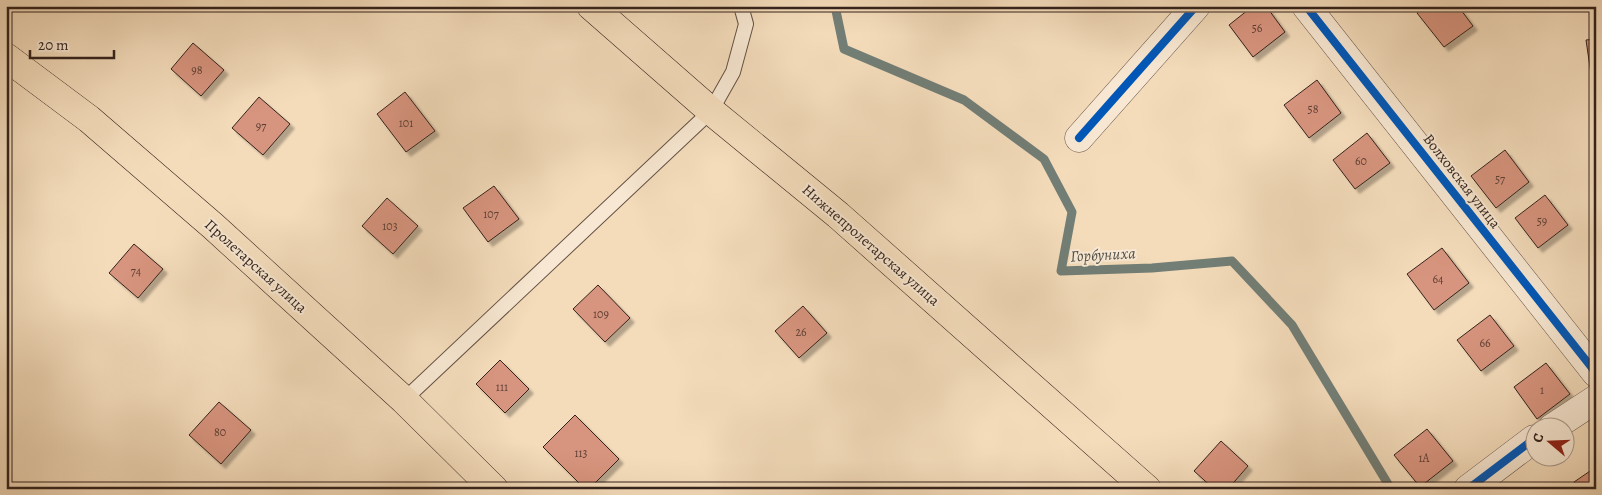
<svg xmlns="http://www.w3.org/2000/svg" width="1602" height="495" font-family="Alegreya,serif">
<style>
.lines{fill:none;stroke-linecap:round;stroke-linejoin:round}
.stream{stroke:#727e76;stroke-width:9}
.building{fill:#d7947e;stroke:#34231c;filter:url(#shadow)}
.service-casing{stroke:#645144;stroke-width:16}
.minor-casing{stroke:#645144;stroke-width:29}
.primary-casing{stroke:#34231c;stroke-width:29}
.service{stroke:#f8e8d3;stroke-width:14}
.minor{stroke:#f8e8d3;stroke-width:28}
.primary{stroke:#f4dcbb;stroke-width:28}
.cycleway-casing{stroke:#f8e8d3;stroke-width:11}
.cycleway{stroke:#0057b8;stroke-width:8}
.labels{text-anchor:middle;stroke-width:4;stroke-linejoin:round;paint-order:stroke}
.number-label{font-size:12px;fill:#5d3f34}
.street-label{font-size:15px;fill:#34231c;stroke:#f8e8d3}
.water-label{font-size:16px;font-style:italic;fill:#535149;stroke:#f8e8d3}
</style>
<defs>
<filter id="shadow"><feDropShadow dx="4.5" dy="4.5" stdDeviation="1" flood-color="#0004"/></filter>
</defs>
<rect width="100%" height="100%" fill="#f4dcbb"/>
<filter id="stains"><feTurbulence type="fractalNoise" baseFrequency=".004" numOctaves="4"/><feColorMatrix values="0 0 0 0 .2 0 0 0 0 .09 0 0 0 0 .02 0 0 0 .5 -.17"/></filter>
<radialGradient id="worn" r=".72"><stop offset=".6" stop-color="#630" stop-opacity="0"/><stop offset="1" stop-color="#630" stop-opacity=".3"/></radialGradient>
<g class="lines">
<path class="stream" d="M835,6L844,49L964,100L1044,159L1072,212L1061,271L1152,268L1232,261L1292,325L1391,489"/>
</g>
<g class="building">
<path d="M1253,6H1266L1285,32L1253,57L1229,25Z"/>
<path d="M1426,6H1458L1473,26L1444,47L1417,13Z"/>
<path d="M1596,39V80L1592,81L1586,40Z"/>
<path d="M193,43L224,70L201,96L171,69Z"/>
<path d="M1317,80L1341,113L1309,138L1284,105Z"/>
<path d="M405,92L435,131L406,152L377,114Z"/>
<path d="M259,97L290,124L263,155L232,128Z"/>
<path d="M1367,133L1390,163L1355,189L1333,160Z"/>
<path d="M1505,150L1529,182L1496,208L1471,176Z"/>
<path d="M494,186L519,219L488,242L463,208Z"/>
<path d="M1545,195L1568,225L1538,248L1515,218Z"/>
<path d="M387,198L418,226L393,254L362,226Z"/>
<path d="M134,244L163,269L138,298L109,273Z"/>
<path d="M1442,248L1469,283L1434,310L1407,274Z"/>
<path d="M598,285L630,318L605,342L573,309Z"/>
<path d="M803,306L827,333L799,358L775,331Z"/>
<path d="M1490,315L1514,346L1481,371L1457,340Z"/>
<path d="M500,360L529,389L505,413L476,384Z"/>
<path d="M1546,363L1570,394L1537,419L1514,387Z"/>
<path d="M219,402L251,430L221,464L189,435Z"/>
<path d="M575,415L619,459L589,489H585L543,447Z"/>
<path d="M1427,429L1453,461L1420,487L1394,455Z"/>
<path d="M1221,441L1248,466L1228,489H1214L1194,471Z"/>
<path d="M1596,467V489H1578L1574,482Z"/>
</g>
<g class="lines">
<defs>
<path id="service" d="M404,400L711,111L733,72L746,24L741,6"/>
<g id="minor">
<path d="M1306,6L1596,373"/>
<path d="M1079,138L1196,6"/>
<path d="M1552,428L1596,399"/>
<path d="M1468,489L1534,439"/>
</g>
<g id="primary">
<path d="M591,6L711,111L838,215L1147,489"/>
<path d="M6,57L89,119L213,226L404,400L494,489"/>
</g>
</defs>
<use href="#service" class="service-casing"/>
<use href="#minor" class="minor-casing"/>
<use href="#primary" class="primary-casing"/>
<use href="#service" class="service"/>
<use href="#minor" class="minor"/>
<use href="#primary" class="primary"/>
<defs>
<g id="cycleway">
<path d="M1306,6L1596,373"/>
<path d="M1079,138L1196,6"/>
<path d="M1468,489L1534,439"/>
</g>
</defs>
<use href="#cycleway" class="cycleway-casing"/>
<use href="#cycleway" class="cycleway"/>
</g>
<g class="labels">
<g class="number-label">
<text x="1257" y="32">56</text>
<text x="197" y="74">98</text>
<text x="1313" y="113">58</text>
<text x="406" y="127">101</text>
<text x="261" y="130">97</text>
<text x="1361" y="165">60</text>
<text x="1500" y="183">57</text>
<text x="491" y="218">107</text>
<text x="1542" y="225">59</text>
<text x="390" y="230">103</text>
<text x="136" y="275">74</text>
<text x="1438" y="283">64</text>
<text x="601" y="318">109</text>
<text x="801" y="336">26</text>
<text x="1485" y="347">66</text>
<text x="502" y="391">111</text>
<text x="1542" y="394">1</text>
<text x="220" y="436">80</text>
<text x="581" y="457">113</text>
<text x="1424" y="462">1А</text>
</g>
<g class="street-label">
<text transform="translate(1462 181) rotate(52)" y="5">Волховская улица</text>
<text transform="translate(871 245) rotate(41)" y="5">Нижнепролетарская улица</text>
<text transform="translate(256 266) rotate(42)" y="5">Пролетарская улица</text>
</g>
<g class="water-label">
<text transform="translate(1103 254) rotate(-3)" y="6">Горбуниха</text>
</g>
</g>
<rect width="1602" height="495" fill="none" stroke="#f4dcbb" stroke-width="25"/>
<rect x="8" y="8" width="1587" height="480" fill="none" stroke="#34231c" stroke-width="2.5"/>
<rect x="12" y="12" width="1577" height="470" fill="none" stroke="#34231c"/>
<g transform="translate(1550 442) rotate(289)"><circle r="24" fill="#f8e8d3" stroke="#aa998a"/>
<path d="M0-4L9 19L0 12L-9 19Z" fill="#8f2418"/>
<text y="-8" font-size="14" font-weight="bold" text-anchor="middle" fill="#34231c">С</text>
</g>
<path d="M30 50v8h84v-8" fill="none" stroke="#34231c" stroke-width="2.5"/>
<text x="38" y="50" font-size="15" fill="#34231c" stroke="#f8e8d3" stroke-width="4" paint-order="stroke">20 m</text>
<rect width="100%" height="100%" filter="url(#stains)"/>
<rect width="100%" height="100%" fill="url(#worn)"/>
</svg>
